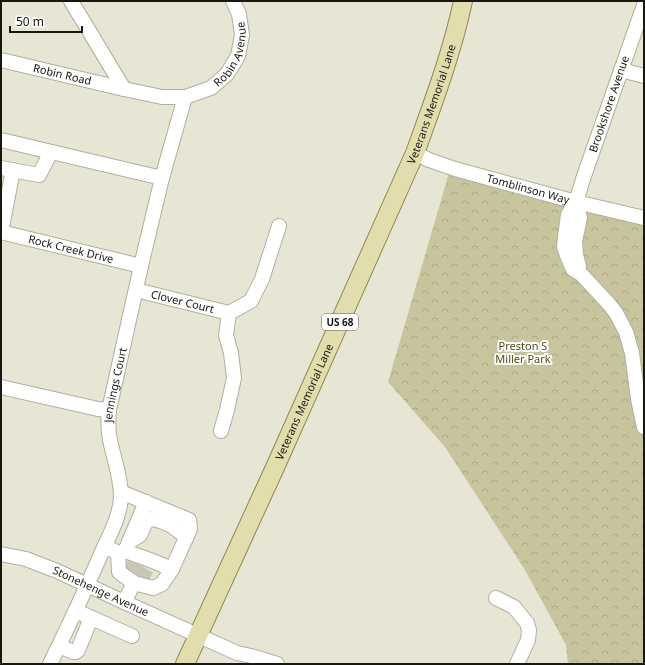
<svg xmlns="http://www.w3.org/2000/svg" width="645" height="665" font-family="'Noto Sans',sans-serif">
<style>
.park{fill:url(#park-crowns)}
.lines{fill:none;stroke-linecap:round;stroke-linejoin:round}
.minor-tunnel{stroke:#c8c7b7;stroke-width:14;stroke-dasharray:14 7;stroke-linecap:butt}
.minor-casing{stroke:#b0af9e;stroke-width:16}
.major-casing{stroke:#8e8953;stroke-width:20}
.minor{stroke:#fff;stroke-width:14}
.major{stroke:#e2ddad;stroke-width:18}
.labels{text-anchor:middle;stroke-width:4;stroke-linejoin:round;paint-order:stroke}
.shield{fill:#fff;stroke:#5d5d58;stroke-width:1}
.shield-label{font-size:10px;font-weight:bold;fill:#181711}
.street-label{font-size:11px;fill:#181711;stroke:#fff}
.park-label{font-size:11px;fill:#504b12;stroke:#fff}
</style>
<defs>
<pattern id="park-crowns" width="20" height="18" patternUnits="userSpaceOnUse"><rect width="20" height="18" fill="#c8c59e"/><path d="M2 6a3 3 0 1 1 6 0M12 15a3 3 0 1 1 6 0" fill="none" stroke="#aba887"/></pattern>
</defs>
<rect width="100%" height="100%" fill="#e7e6d4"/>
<path class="park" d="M449,173L644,224V664H568L566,645L525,570L445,447L388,382Z"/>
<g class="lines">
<g class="minor-tunnel">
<path d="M131,572L134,563"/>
<path d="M142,578L147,569"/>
</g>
<defs>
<g id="minor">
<path d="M71,1L124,89"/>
<path d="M644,5L584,176L576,202L568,215L565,237L564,247L568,258L573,269L581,274L609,304L616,313L626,332L632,353L638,399L644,427"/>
<path id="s1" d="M1,60L124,89L162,97H185L211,88L227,74L238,56L242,35L239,14L233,1"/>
<path d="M621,70L644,76"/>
<path d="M1,140L162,178"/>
<path id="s2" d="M415,153L429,160L455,169L576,202L644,218"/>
<path d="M1,168L39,175L51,152"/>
<path d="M576,202L580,218L575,241L576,255L579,266"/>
<path id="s3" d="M1,232L141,266"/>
<path d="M1,232L13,170"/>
<path id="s4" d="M136,290L229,313"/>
<path d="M229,313L251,301L262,279L279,226"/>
<path d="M1,387L98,409L109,410"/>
<path d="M221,431L227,410L234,378L231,353L226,335L229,313"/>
<path d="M121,492L189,520L190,529L186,538L172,569L162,584L153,588L134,583L124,602"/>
<path d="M129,542L140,535L145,524L149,519C164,520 176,527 186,538"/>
<path d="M105,546L118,553L125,551L146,502"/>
<path d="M125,551L150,560L172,569"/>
<path d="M118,553L119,572L134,583"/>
<path id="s5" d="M1,554L26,559L57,571L124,602L237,653L251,656L277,664"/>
<path d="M496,598L514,607L527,623L529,630L528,640L517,664"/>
<path d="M76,611L132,636"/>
<path d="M59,646L73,652H76L78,650L91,618"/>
<path id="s6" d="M50,664C68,627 85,591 101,554C109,536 120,517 121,497C121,476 114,460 110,440C108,430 108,420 109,410L141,266L162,178L185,97"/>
</g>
<g id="major">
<path id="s7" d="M185,664L277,463L415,153C433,103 452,53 463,1"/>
</g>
</defs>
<use href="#minor" class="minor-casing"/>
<use href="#major" class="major-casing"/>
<use href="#minor" class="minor"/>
<use href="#major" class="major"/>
</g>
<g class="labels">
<rect class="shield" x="322" y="314" width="36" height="16" rx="3"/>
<g class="shield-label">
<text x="340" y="326">US 68</text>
</g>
<g class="street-label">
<text dy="4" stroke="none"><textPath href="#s1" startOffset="257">Robin Avenue</textPath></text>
<text dy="4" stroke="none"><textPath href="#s1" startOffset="63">Robin Road</textPath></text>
<text dy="4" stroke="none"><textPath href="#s7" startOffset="612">Veterans Memorial Lane</textPath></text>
<text transform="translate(609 104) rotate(-71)" y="4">Brookshore Avenue</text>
<text dy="4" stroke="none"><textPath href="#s2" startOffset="119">Tomblinson Way</textPath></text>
<text dy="4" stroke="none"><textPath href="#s3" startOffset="72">Rock Creek Drive</textPath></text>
<text dy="4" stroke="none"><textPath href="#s4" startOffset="48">Clover Court</textPath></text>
<text dy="4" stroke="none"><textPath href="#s6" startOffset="296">Jennings Court</textPath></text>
<text dy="4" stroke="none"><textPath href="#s7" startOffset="288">Veterans Memorial Lane</textPath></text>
<text dy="4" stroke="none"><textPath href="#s5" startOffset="107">Stonehenge Avenue</textPath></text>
</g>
<g class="park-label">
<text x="523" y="350">Preston S<tspan x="523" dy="13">Miller Park</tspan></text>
</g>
</g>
<rect width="645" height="665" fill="none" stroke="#181711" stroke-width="4"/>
<path d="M10 26v6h72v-6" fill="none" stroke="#181711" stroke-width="2"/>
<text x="16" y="26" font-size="12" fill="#181711" stroke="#ffffff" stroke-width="3" paint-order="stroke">50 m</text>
</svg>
